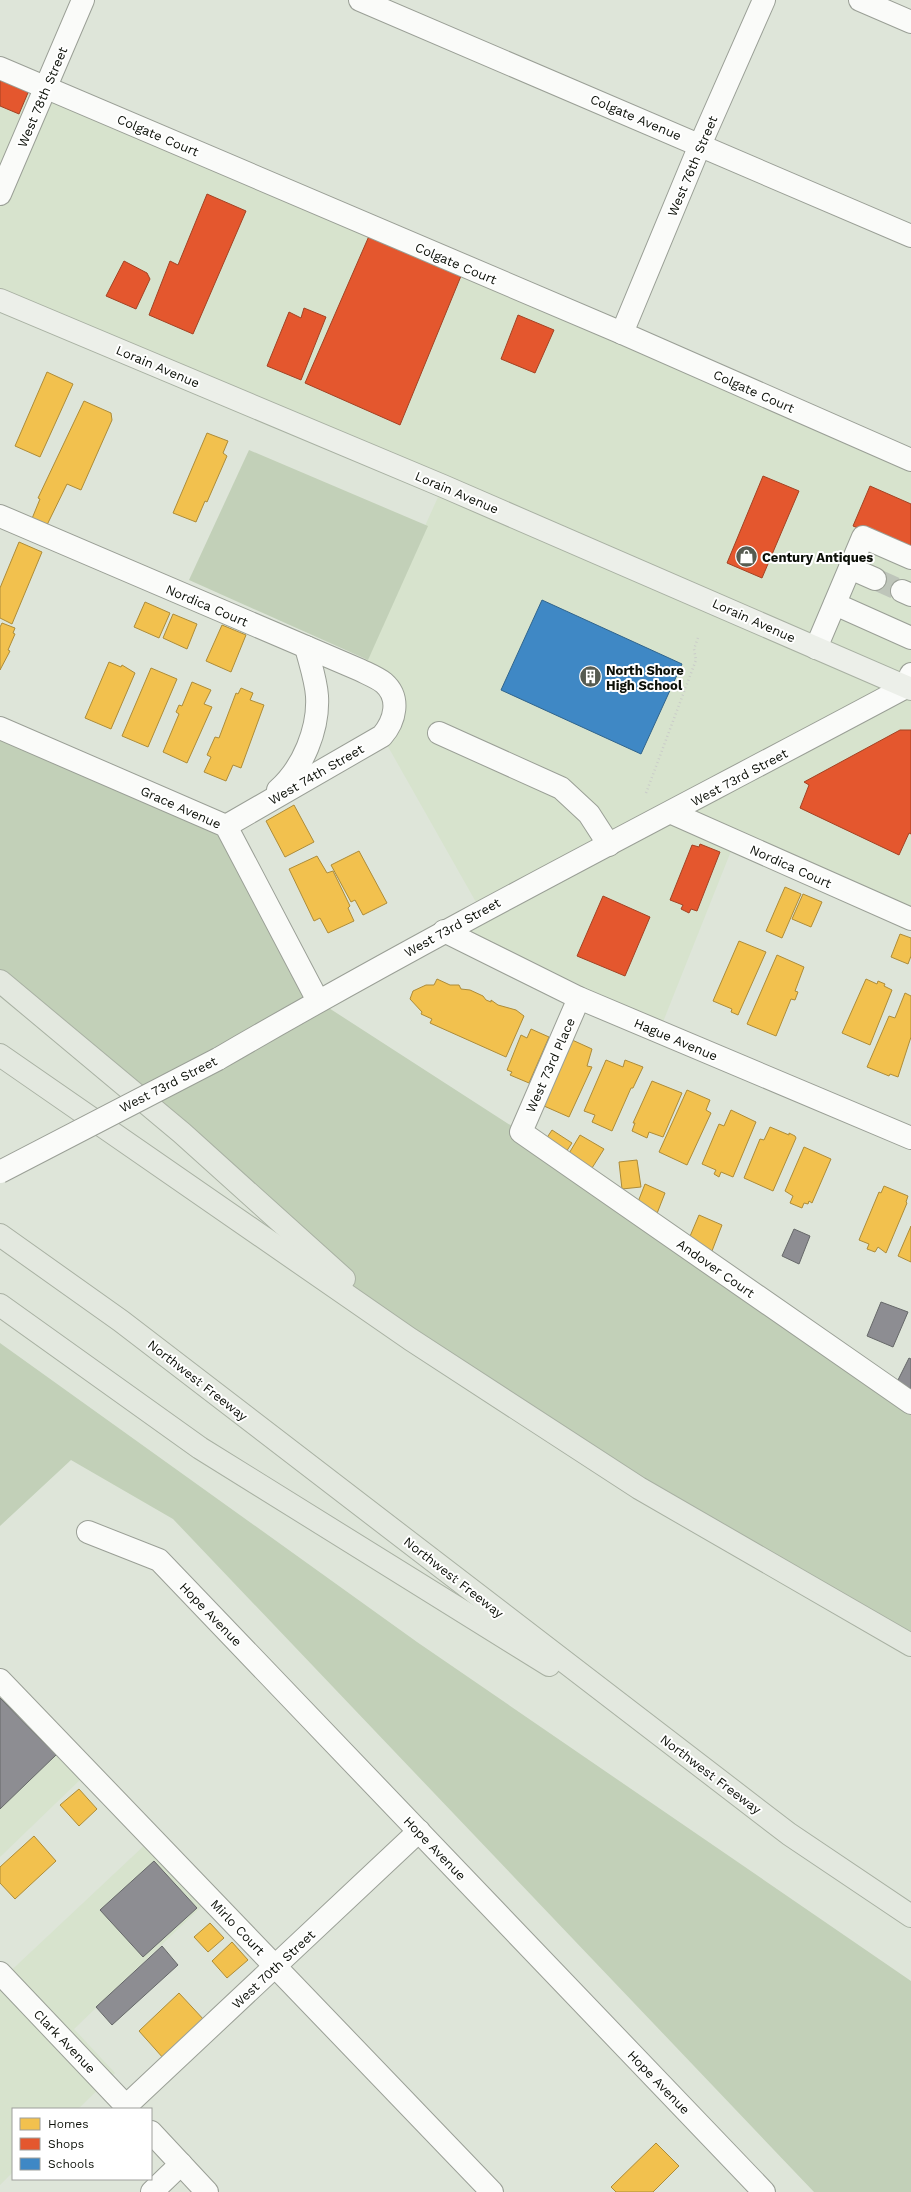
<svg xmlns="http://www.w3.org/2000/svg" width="911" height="2192" font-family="'Work Sans',sans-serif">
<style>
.built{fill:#d7e3cd}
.green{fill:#c2d0b8}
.homes{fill:#f2c14e;stroke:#ad8c39}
.shops{fill:#e4572e;stroke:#a34223}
.schools{fill:#3f88c5;stroke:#30648c}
.industry{fill:#8d8d92;stroke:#666869}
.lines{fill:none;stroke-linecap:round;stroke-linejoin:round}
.minor-tunnel{stroke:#bec5ba;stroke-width:22;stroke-dasharray:22 11;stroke-linecap:butt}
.minor-casing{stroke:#9a9f96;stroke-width:24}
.major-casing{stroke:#a9b1a3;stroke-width:24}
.highway-casing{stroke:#a9b1a3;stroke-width:24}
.path{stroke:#caccc9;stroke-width:2.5;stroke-dasharray:1 3;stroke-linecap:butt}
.minor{stroke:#fafbf9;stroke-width:22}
.major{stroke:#ecefe9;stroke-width:22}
.highway{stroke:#e3e8df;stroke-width:22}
.minor-bridge-casing{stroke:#9a9f96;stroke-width:24;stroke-linecap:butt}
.minor-bridge{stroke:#fafbf9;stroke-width:22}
.labels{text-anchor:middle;stroke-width:4;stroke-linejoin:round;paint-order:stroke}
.street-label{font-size:13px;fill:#0c1008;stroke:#fff}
.poi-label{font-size:13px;font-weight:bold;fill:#0c1008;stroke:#fff;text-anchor:start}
</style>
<rect width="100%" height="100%" fill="#dee5d9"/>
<g class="built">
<path d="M0,68L911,460V918L735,841L659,1032L444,931L481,911L382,736L394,712L360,670L443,486L0,300Z"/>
<path d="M0,1690L84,1776L0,1857Z"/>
<path d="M148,1842L205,1903L74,2029L115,2073L78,2109H13V2172L0,2185V1981Z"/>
</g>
<g class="green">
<path d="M249,450L428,526L368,660L189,580Z"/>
<path d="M0,728L226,826L318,1001L521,1132L911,1403V1645L410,1339L0,981Z"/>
<path d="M0,1343L417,1642L911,1981V2192H814L173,1519L71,1460L0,1526Z"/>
</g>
<g class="homes">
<path d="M47,372L73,384L40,457L15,446Z"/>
<path d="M84,401L111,413L112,420L81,490L67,484L46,527L31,521L40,499L38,498Z"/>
<path d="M207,433L228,441L223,453L227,456L207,502L205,501L196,522L173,513Z"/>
<path d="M19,542L42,552L12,624L0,618V588Z"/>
<path d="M145,602L170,613L159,638L134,627Z"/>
<path d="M173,614L197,624L187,649L163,638Z"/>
<path d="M2,623L15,628L13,633L15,634L8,650L10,651L0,670V627Z"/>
<path d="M222,625L246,635L231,672L206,661Z"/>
<path d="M109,662L121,667L122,665L135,673L111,729L85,718Z"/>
<path d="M151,668L177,679L148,747L122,736Z"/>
<path d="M192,682L211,690L204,704L212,707L187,763L163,752L179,714L176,712L179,705L182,706Z"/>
<path d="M241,688L253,693L250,700L264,705L241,768L233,765L226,781L204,772L211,757L207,755L215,737L219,738L236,693L238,694Z"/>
<path d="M294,805L314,842L285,857L266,821Z"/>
<path d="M359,851L387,903L363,915L355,900L351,902L331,865Z"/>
<path d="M317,856L327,873L333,871L350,906L348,908L354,921L328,933L320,918L314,921L289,869Z"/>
<path d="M785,887L801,894L782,938L766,931Z"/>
<path d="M803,894L822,902L811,927L792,919Z"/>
<path d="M900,934L911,938V956L908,964L891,957Z"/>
<path d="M739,941L766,952L738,1015L731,1012L732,1009L713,1001Z"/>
<path d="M777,955L804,967L795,991L798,992L795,1000L791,999L776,1036L747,1024Z"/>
<path d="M437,979L450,985H459L461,989L470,990L483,996L486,1000L491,1002V1000L498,1005L516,1010L524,1016L506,1057L430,1023L432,1019L421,1014L422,1012L410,999L413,991L426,985H434Z"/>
<path d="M866,979L877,984L878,981L885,984L884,986L892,990L870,1045L842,1033Z"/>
<path d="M905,993L911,996V1037L898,1077L890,1074L889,1076L867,1067L889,1016L895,1018Z"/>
<path d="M531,1029L549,1037L529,1083L510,1075L512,1072L507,1070L521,1035L527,1038Z"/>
<path d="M570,1039L592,1049L587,1066L592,1067L569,1117L544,1106Z"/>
<path d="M606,1060L623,1067L625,1060L643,1067L633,1088H631L612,1131L592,1122L595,1115L584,1111Z"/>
<path d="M652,1081L682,1093L663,1137L649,1132L647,1138L632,1131L635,1123H633Z"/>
<path d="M687,1090L710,1100L706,1110L711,1113L687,1165L659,1152Z"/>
<path d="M731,1110L756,1122L733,1177L721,1172L719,1177L714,1174L716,1170L702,1164L719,1124L724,1126Z"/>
<path d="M770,1127L789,1135V1133L795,1136L796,1138L773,1191L744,1178L760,1139L764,1140Z"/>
<path d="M552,1130L572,1143L564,1155L544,1142Z"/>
<path d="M580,1135L604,1149L592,1168L568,1155Z"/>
<path d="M804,1147L831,1159L812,1203L809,1201L808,1204L804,1203L802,1208L790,1203L793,1196L785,1191Z"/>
<path d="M637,1160L641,1187L622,1189L619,1162Z"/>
<path d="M645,1184L665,1193L656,1216L636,1207Z"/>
<path d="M884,1186L908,1196L906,1202L907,1203L886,1253L878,1247L875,1252L867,1249L869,1244L859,1240L879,1192L881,1193Z"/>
<path d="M699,1215L722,1225L712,1251L688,1241Z"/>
<path d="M911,1226V1262L898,1256Z"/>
<path d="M79,1789L97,1809L79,1826L60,1805Z"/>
<path d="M34,1836L56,1861L15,1899L0,1883V1867Z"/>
<path d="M210,1923L224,1938L208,1952L194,1937Z"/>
<path d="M232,1942L248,1960L227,1978L212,1961Z"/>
<path d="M179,1993L205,2021L164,2059L139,2031Z"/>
<path d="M656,2143L679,2166L653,2192H616L611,2187Z"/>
</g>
<g class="shops">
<path d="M0,75L30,88L19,114L0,106Z"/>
<path d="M207,194L246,211L193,334L149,315L170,261L178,265Z"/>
<path d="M369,236L461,276L400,425L305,383Z"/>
<path d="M124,261L147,273L150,279L136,309L106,296Z"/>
<path d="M304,308L326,317L301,380L267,366L289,312L301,318Z"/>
<path d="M518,315L554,330L535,373L501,359Z"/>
<path d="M763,476L799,491L762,578L727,563Z"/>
<path d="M870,486L911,504V550L853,526Z"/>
<path d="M900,730H911V834L909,833L899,855L800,808L809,785L804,782Z"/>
<path d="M700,844L720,852L697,911L691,909L689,913L681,909L683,905L670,900L692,845L699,847Z"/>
<path d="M603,896L650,917L625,976L577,956Z"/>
</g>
<path class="schools" d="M542,600L682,664L641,754L501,690Z"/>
<g class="industry">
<path d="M794,1229L810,1236L799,1264L782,1256Z"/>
<path d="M881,1302L908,1312L893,1347L867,1336Z"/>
<path d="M909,1358L911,1359V1389L897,1382Z"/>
<path d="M0,1698L56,1755L0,1809Z"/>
<path d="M154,1861L197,1908L143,1957L100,1910Z"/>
<path d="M162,1946L178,1965L112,2025L96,2007Z"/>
</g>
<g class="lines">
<path class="minor-tunnel" d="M875,579L902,591"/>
<defs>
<g id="minor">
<path d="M360,0L911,236"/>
<path d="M860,0L911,22"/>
<path d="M0,68L622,333L911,460"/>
<path d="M0,194L83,0"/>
<path d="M622,333L700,145L764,0"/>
<path d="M0,516L360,670C368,674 378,678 384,683C401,698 395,721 382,736L226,826"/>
<path d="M850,568L875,579"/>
<path d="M902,591L911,595"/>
<path d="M835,604L911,638"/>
<path d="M816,648L863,537L911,558"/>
<path d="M0,728L226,826L318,1001"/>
<path d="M439,733L561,788L589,814L609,845"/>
<path d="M278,790C303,768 319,729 317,696C316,680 310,663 306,647"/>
<path d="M672,813L911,919"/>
<path d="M444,931L579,998L911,1138"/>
<path d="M579,998L521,1132L911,1403"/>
<path d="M218,1059C443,928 676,810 906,687L911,674"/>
<path d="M88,1532L159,1560L764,2192"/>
<path d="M0,1680L492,2192"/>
<path d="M0,1973L129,2109"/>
<path d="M126,2106L419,1831"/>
<path d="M151,2132L207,2192"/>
<path d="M152,2192L181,2164"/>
</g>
<path id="major" d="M0,300L443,486L911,689"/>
<g id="highway">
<path d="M0,981L182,1133L344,1279"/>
<path d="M0,1055L410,1339L639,1488L911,1645"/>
<path d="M0,1235L121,1321L789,1834L911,1916"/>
<path d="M0,1305L200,1448L549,1665"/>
</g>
</defs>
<use href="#minor" class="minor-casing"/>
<use href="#major" class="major-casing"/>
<use href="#highway" class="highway-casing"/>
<path class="path" d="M646,793L696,660L694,649L698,638"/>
<use href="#minor" class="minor"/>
<use href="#major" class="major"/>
<use href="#highway" class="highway"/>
<defs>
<path id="minor-bridge" d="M0,1172L218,1059"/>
</defs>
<use href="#minor-bridge" class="minor-bridge-casing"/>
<use href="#minor-bridge" class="minor-bridge"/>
</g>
<defs>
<symbol id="shop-disc" viewBox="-11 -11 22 22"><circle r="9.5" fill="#565b51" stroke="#fff"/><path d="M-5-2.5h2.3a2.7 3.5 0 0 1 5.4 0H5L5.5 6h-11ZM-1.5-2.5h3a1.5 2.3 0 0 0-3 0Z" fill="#fff"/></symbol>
<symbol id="building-disc" viewBox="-11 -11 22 22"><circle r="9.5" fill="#565b51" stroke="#fff"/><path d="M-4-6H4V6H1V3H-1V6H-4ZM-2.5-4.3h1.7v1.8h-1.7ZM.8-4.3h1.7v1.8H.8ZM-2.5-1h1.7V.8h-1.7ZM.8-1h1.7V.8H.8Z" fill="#fff"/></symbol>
</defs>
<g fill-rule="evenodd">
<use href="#shop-disc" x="734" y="544" width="25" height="25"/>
<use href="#building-disc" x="578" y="664" width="25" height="25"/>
</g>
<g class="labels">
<g class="street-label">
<text transform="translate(42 97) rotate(-67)" y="5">West 78th Street</text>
<text transform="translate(636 117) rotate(23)" y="5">Colgate Avenue</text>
<text transform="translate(158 135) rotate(23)" y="5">Colgate Court</text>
<text transform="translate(692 166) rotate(-67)" y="5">West 76th Street</text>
<text transform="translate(456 263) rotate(23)" y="5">Colgate Court</text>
<text transform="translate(158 366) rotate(23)" y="5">Lorain Avenue</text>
<text transform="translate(754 391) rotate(24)" y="5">Colgate Court</text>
<text transform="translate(457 492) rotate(23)" y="5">Lorain Avenue</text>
<text transform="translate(207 605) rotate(23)" y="5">Nordica Court</text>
<text transform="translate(754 620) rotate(24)" y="5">Lorain Avenue</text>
<text transform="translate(316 774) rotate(-30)" y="5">West 74th Street</text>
<text transform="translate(739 777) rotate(-28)" y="5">West 73rd Street</text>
<text transform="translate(181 807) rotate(24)" y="5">Grace Avenue</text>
<text transform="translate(791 866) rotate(24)" y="5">Nordica Court</text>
<text transform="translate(452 927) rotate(-29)" y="5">West 73rd Street</text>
<text transform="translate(676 1039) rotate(23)" y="5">Hague Avenue</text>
<text transform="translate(550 1065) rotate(-66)" y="5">West 73rd Place</text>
<text transform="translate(168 1084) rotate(-27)" y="5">West 73rd Street</text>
<text transform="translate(716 1268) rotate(35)" y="5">Andover Court</text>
<text transform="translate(198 1380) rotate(38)" y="5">Northwest Freeway</text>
<text transform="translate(454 1577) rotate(38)" y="5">Northwest Freeway</text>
<text transform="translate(211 1614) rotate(46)" y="5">Hope Avenue</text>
<text transform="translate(711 1774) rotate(37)" y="5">Northwest Freeway</text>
<text transform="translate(435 1848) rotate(46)" y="5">Hope Avenue</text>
<text transform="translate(238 1927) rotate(46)" y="5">Mirlo Court</text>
<text transform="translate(273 1969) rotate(-43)" y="5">West 70th Street</text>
<text transform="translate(65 2041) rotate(46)" y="5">Clark Avenue</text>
<text transform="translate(659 2082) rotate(46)" y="5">Hope Avenue</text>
</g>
<g class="poi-label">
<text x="762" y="562">Century Antiques</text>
<text x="606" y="675">North Shore<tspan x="606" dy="15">High School</tspan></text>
</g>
</g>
<rect x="12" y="2108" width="140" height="72" fill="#ffffff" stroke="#9e9f9c"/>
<rect x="20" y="2118" width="20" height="12" fill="#f2c14e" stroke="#9e9f9c"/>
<text x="48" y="2128" font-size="12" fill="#0c1008">Homes</text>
<rect x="20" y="2138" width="20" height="12" fill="#e4572e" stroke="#9e9f9c"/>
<text x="48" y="2148" font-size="12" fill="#0c1008">Shops</text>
<rect x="20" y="2158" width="20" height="12" fill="#3f88c5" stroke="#9e9f9c"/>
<text x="48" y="2168" font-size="12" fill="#0c1008">Schools</text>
</svg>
